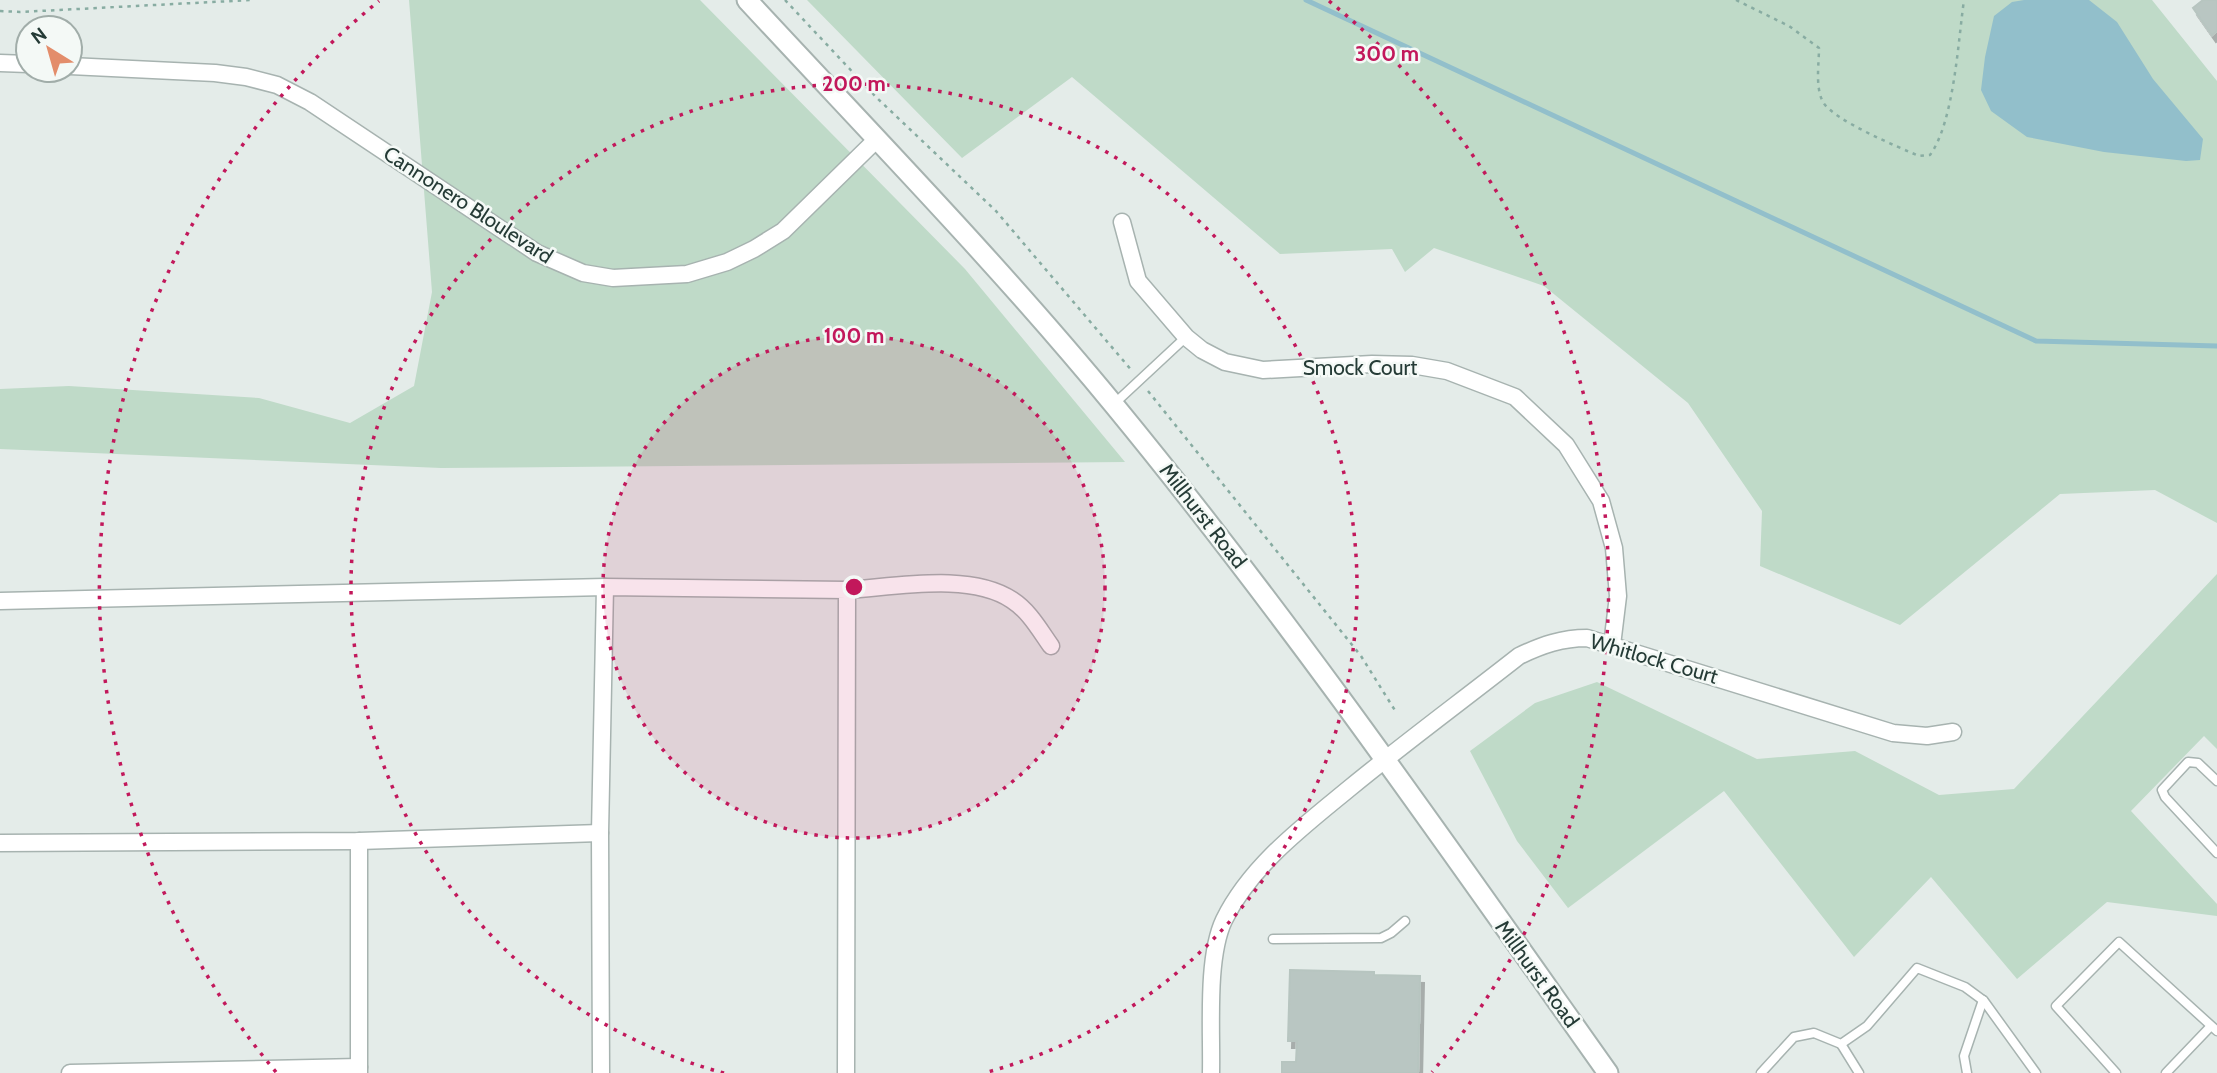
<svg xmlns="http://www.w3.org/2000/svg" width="2217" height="1073" font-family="Cabin,sans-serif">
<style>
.green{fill:#bfdac8}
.water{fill:#92bfcb}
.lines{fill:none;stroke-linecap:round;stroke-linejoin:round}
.stream{stroke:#92bfcb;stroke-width:5}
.building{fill:#b9c6c2;stroke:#b7c5c0;stroke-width:2;filter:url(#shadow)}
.service-casing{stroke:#a7b3b0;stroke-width:11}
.minor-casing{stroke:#a7b3b0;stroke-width:19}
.tertiary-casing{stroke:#a7b3b0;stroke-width:23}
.path{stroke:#88aca2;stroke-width:2.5;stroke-dasharray:3.5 5;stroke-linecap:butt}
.service{stroke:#fff;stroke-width:8}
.minor{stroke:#fff;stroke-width:16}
.tertiary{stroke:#fff;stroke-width:19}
.ring{fill:none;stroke:#c2185b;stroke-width:3.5;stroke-dasharray:3.5 7}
.labels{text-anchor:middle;stroke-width:5;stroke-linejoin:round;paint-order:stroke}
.street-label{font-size:21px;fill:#253b36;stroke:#f4f9f6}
.centre{fill:#c2185b;stroke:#f4f9f6;stroke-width:3.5}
.ring-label{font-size:21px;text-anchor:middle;font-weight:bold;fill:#c2185b;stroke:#f4f9f6;stroke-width:5;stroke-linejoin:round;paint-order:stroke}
</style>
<defs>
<filter id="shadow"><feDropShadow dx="4" dy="7" stdDeviation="0" flood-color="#0004"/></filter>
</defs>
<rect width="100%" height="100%" fill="#e4ece9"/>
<g class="green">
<path d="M409,0H700L965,269L1125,462L441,468L0,449V389L69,386L259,398L350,423L414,386L432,292Z"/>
<path d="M807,0H2152L2217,81V523L2155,490L2060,494L1900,625L1760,566L1762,511L1688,403L1544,286L1434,248L1405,272L1392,249L1280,254L1072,77L962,158Z"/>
<path d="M2217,574V749L2204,736L2131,811L2217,904V916L2107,902L2017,979L1931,877L1854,957L1724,791L1568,908L1517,841L1470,751L1535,703L1597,682L1757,759L1855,751L1939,795L2014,789Z"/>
</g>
<path class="water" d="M2024,0H2089L2117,22L2153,79L2203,139L2200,160L2186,161L2104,152L2027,137L1991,111L1981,90L1985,57L1994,16L2012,2Z"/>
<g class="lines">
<path class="stream" d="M1306,0L2036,341L2217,346"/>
</g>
<g class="building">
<path d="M2203,0H2217V31L2212,35L2193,8Z"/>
<path d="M1290,970L1374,972V975L1420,976L1418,1073H1282V1062H1296L1297,1041H1288Z"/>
</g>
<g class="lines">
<defs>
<g id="service">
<path d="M1114,404L1186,337"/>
<path d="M2217,781L2198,763L2188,762L2162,790L2165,797L2217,853"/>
<path d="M1273,939L1381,938L1391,933L1405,921"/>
<path d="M1841,1044L1859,1073"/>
<path d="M1761,1073L1794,1037L1814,1033L1841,1044L1867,1026L1917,968L1965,987L1984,1001L2036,1073"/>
<path d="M1967,1073L1964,1056L1983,1000"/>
<path d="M2116,1073L2056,1006L2119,942L2217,1031"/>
<path d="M2166,1073L2210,1027"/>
</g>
<g id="minor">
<path d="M0,63L28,64"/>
<path d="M70,66L215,73L246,77L277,85L310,102L537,253L583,273L613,278L687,274L727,262L754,249L783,231L877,139"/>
<path d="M1122,222L1138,281L1186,337L1202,350L1225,362L1263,370L1372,364L1412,365L1447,371L1515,397L1566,445L1601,501L1614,548L1618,596L1612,645"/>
<path d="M847,590C896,587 970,572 1012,600C1029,611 1039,629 1051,646"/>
<path d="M0,601L605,587L847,590L846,1073"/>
<path d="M359,841V1073"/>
<path d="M0,843L359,841L600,833"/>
<path d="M70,1073L359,1067"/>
<path d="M601,1073L600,833L605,587"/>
<path d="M1211,1073C1212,1031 1206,958 1224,920C1251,865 1305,825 1351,787C1406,742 1463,700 1519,656C1542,645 1562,638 1587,638L1893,733L1927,736L1953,732"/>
</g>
<path id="tertiary" d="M747,0C871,134 998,264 1114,405C1290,619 1448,847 1608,1073"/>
</defs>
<use href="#service" class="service-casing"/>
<use href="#minor" class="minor-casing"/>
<use href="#tertiary" class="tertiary-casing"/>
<g class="path">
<path d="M785,0L876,97L996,211L1133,372"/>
<path d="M1736,0L1789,26L1819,48C1819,64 1815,87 1823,102C1833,120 1898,147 1919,156L1930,155C1954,122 1958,42 1964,0"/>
<path d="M0,11L20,12L251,0"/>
<path d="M1148,391L1361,656L1396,712"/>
</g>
<use href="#service" class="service"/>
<use href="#minor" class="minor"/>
<use href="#tertiary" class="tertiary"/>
</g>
<circle cx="854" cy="587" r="251" fill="#c2185b" fill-opacity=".12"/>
<g class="ring">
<circle cx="854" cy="587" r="251"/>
<path d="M724 1073A503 503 0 1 1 984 1073"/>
<path d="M276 1072A754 754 0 0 1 379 1M1329 1A754 754 0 0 1 1432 1072"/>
</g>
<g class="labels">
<g class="street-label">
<text transform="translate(468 205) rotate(33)" y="7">Cannonero Bloulevard</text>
<text x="1360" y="375">Smock Court</text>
<text transform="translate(1203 516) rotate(52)" y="7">Millhurst Road</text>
<text transform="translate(1654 659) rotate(16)" y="7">Whitlock Court</text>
<text transform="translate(1537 974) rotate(54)" y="7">Millhurst Road</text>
</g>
</g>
<circle cx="854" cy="587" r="10" class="centre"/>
<g class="ring-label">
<text x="1387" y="61">300 m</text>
<text x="854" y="91">200 m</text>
<text x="854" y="343">100 m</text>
</g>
<g transform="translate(49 49) rotate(323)"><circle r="33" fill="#f4f9f6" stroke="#a1ada9" stroke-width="2"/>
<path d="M0-5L12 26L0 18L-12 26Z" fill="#e38d6b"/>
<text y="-10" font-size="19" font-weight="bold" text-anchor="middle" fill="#253b36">N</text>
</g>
</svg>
